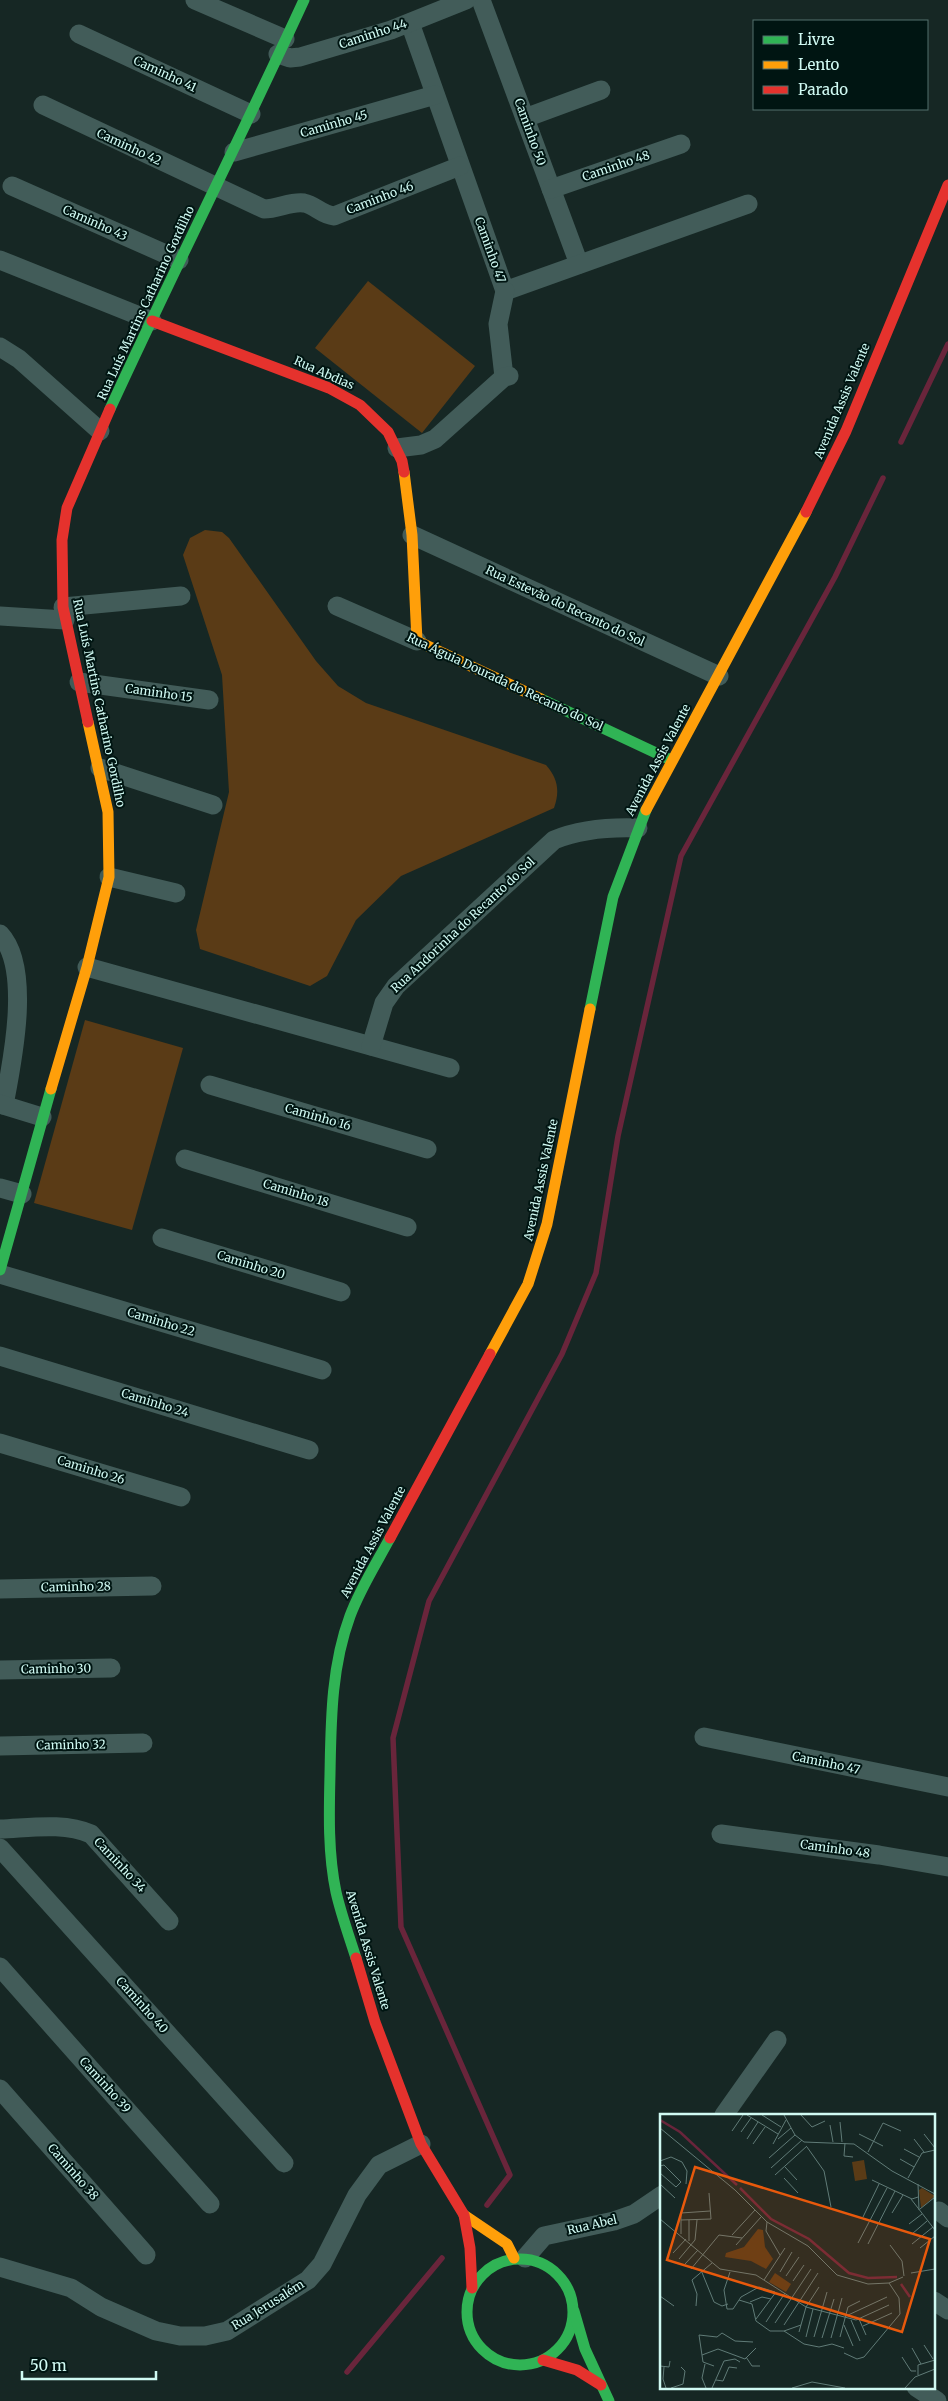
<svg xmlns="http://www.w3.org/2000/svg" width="948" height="2401" font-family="Merriweather,serif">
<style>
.green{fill:#5a3b16}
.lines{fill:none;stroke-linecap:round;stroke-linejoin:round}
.stream{stroke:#69253b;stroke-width:5.5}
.street{stroke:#425c59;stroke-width:19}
.fast{stroke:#30b455;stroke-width:11}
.slow{stroke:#ff9f0a;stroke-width:11}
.jam{stroke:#e5322d;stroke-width:11}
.labels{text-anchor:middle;stroke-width:4;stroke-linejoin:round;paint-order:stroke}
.street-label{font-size:12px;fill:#d0faf3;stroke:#001512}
.inset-river{fill:none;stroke:#69253b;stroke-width:2.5}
.inset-road{fill:none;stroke:#607b77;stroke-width:1}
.view{fill:#e8590c;fill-opacity:0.15;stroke:#e8590c;stroke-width:2.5}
.inset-edge{fill:none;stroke:#d0faf3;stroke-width:2.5}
</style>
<rect width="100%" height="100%" fill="#162724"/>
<g class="green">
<path d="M368,281L475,366L422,433L315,348Z"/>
<path d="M205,530L222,532L229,538L316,661L338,686L366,703L546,765C558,779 560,791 554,808L401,876L356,920L327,976L310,986L200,949L196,930L229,792L222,675L183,555L190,538Z"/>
<path d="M85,1020L183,1048L132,1230L34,1203Z"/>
</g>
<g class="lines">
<g class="stream">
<path d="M901,442L948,344"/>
<path d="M487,2205L510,2175L401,1927L393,1738L429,1601L562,1354L596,1273L618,1136L681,856L835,577L883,478"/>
<path d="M347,2372L442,2258"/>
</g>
<g class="street">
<path d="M195,0L285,39"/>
<path d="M481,0L579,264"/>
<path d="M410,23L505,291L748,204"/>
<path d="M79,34L251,114"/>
<path d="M278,54L290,58L300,57L391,30L466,0"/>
<path d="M43,105L264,209C278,209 291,201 304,203C315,205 322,215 334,216L460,166"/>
<path d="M525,118L601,90"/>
<path d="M234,152L435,95"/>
<path d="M12,186L179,260"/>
<path d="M551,189L681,144"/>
<path d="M0,260L152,321"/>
<path d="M0,347L19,359L100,431"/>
<path d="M504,377L498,324L505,291"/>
<path d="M397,448L421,445L435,439L504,377L509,376"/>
<path d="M412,535L719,676"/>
<path d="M337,606L417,641"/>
<path d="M63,607L181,596"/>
<path d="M0,616L65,620"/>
<path d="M79,682L209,700"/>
<path d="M100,768L213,805"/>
<path d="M109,877L176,893"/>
<path d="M0,934C32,968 12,1063 4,1105"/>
<path d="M87,967L450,1068"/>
<path d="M371,1046L384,1003L396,986L554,840C581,829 610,827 638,828"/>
<path d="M210,1085L427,1149"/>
<path d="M0,1104L42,1117"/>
<path d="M185,1159L407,1227"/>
<path d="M0,1188L22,1194"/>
<path d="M162,1238L341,1292"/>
<path d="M0,1274L322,1370"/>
<path d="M0,1356L309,1450"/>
<path d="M0,1443L181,1497"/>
<path d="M0,1589L152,1586"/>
<path d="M0,1670L111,1668"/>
<path d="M704,1737L948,1787"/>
<path d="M0,1746L143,1743"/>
<path d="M0,1829C29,1828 64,1822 91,1834L169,1921"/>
<path d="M721,1834L879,1855L948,1867"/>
<path d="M0,1848L284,2163"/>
<path d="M0,1967L210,2204"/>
<path d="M0,2089L146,2255"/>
<path d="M724,2115L777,2040"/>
<path d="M939,2211L948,2218"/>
<path d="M525,2258L544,2236L614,2221L634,2214L662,2195"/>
<path d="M0,2267L71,2288L101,2307L156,2331L180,2336H205L227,2331L308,2280L322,2264L357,2195L379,2165L421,2144"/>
<path d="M934,2301L948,2310"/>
<path d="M916,2387L937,2401"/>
</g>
<g class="fast">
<path d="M110,409C173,272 241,137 304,0"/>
<path d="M541,699L671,760"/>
<path d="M590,1009L613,897L646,810"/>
<path d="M0,1270L51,1089"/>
<path d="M356,1958C349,1936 341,1914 336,1892C328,1854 329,1813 330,1774C331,1722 331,1667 350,1616C360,1589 376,1564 390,1538"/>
<circle cx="520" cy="2312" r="53"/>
<path d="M574,2311L585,2349L609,2401"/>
</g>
<g class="slow">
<path d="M404,472L412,535L417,641L541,699"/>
<path d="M646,810L806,512"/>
<path d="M51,1089L87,967L109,877L108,812L88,722"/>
<path d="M490,1354L528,1284L547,1224L590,1009"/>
<path d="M464,2215L507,2244L514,2258"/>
</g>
<g class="jam">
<path d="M152,321L329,388L360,405L388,432L402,461L404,472"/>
<path d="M806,512L846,431L948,185"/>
<path d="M88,722L63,607L62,540L67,508L110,409"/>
<path d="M390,1538L490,1354"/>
<path d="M356,1958L375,2022L421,2144L464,2215L470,2248L472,2288"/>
<path d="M543,2360L577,2370L601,2385"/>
</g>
</g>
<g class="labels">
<g class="street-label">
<text transform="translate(373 34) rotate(-18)" y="4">Caminho 44</text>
<text transform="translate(165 74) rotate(25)" y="4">Caminho 41</text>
<text transform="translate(334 124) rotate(-16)" y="4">Caminho 45</text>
<text transform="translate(530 132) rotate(70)" y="4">Caminho 50</text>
<text transform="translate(129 147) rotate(25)" y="4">Caminho 42</text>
<text transform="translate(616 166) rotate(-19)" y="4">Caminho 48</text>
<text transform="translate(380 198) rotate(-21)" y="4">Caminho 46</text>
<text transform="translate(95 223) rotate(24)" y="4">Caminho 43</text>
<text transform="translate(490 250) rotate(70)" y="4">Caminho 47</text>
<text transform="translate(146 303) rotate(-65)" y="4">Rua Luís Martins Catharino Gordilho</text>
<text transform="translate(324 373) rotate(24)" y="4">Rua Abdias</text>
<text transform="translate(842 401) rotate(-67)" y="4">Avenida Assis Valente</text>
<text transform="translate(565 606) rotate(25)" y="4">Rua Estevão do Recanto do Sol</text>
<text transform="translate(505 682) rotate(25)" y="4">Rua Águia Dourada do Recanto do Sol</text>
<text transform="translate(159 693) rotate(8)" y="4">Caminho 15</text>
<text transform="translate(99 703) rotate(78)" y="4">Rua Luís Martins Catharino Gordilho</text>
<text transform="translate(658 760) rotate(-62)" y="4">Avenida Assis Valente</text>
<text transform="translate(463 925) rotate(-43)" y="4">Rua Andorinha do Recanto do Sol</text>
<text transform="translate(318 1117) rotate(16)" y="4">Caminho 16</text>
<text transform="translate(541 1180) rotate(-78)" y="4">Avenida Assis Valente</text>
<text transform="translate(296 1193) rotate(17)" y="4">Caminho 18</text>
<text transform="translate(251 1265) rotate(17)" y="4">Caminho 20</text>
<text transform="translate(161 1322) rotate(17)" y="4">Caminho 22</text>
<text transform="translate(155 1403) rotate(17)" y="4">Caminho 24</text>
<text transform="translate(91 1470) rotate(17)" y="4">Caminho 26</text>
<text transform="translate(373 1542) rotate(-62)" y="4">Avenida Assis Valente</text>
<text transform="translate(76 1587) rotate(-1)" y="4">Caminho 28</text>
<text transform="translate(56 1669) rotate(-1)" y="4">Caminho 30</text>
<text transform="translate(71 1745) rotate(-1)" y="4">Caminho 32</text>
<text transform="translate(826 1763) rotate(12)" y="4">Caminho 47</text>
<text transform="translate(835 1849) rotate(8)" y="4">Caminho 48</text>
<text transform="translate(120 1865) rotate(47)" y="4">Caminho 34</text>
<text transform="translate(368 1950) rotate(73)" y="4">Avenida Assis Valente</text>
<text transform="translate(142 2005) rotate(48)" y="4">Caminho 40</text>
<text transform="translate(105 2085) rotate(48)" y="4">Caminho 39</text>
<text transform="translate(73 2172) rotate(49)" y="4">Caminho 38</text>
<text transform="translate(592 2225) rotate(-13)" y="4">Rua Abel</text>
<text transform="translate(268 2305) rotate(-32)" y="4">Rua Jerusalém</text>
</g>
</g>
<g transform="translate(660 2114)">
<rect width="275" height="275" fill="#162724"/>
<path d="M204,46L207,65L195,67L192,48ZM262,74L275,82L261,94L259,76ZM98,115L103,116L105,133L113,145L106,155L91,147L65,143L66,139L84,133ZM115,159L131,170L126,178L109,168Z" fill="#5a3b16"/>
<path class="inset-river" d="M0,6L20,18L77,71M80,74L111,105L149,125L189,159L208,164L237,163M241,170L250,183"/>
<path class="inset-road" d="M87,1L118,20M102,1L121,13M124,1L135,21L144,28L194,30L232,57L275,80M141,1L152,13L165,7M180,8L182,28M170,11L173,28M0,14L75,76L107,108L148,132L177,161L208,170L229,169L243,163M72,17L83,1M81,18L91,4M199,20L223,32M264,20L275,34M87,25L98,8M118,25L131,14M254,25L264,38M185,29L184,42L193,43M93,30L105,13M113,30L126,6M147,33L164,57L171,93M244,35L259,43M208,38L223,9L241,17M109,44L135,21M240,45L254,53M0,47L11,43L22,48L27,57L26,70M0,52L4,51L21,68L16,73L0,59M125,53L137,66M111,54L142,26M115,61L147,32M124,64L138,79M248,64L262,39L275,36M212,66L252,85L258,83M0,70L15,84M258,70L259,96M251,85L275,116M260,95L275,83M232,99L243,81M203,103L219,70M0,105L60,155L96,161L146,193L196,206L229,191M21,106L51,105L49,79M107,108L106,117L120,141M249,110L262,100M21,120V99L50,97M252,120L267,107M72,121L95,96M29,127V106M198,129L227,74M208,130L235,77M252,130L273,113M76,131L101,103M230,131L242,147L244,162M260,134L275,122M13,139L26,125M19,145L35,126L37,106M25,150L38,136M31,155L59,121L82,124M41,156L54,188L62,192L68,190M70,158L64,176L67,195H73L81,183L99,173L115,178M120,158L132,138M251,159L275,155M126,162L139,143M104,166L125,134M133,167L144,151M0,182L14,192M79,186L92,190L96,207L110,217H124L141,211M90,188L102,183L111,185M36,192L37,180L32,166L52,149M186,202L227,183M96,205L116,178M199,205L206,221M191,206L200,227M106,208L125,179M115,209L151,155M124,211L158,159M184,211L193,232M203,212L232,199M124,217L144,230L159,233L172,230L184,234M139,218L146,193L159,173M146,223L153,195M154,223L167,178M180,223L188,193L200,187M162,224L174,185M171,224L182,184M264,231L273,245M252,234L261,250M184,239L197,245L204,243L240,200L239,184L229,169M42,241L58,235L85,245L96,234M86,243L92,252H100M242,243L251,257H256M45,250L42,264L46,274M0,252L9,253L10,247M54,252L43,248L39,221L57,223L62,219L75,227L93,228M4,253L3,265L6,274M258,261V251L275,246M56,266L63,267L69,253L77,254M11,274L23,270L25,257L21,253M52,274L64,247L75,245L80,248M132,274L152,268L185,274M245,274L255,263L275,255"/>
<path class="view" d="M35,53L270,125L242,218L7,146Z"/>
<rect width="275" height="275" class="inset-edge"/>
</g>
<rect x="753" y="20" width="175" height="90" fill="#001512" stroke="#53716c"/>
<rect x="763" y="36" width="25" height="8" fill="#30b455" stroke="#53716c"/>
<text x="798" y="45" font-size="15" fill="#d0faf3">Livre</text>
<rect x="763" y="61" width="25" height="8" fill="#ff9f0a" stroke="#53716c"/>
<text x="798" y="70" font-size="15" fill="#d0faf3">Lento</text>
<rect x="763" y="86" width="25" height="8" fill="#e5322d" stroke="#53716c"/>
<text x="798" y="95" font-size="15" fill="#d0faf3">Parado</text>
<path d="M22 2371v8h134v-8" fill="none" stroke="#d0faf3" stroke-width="2.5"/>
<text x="30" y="2371" font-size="15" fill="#d0faf3" stroke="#001512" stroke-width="4" paint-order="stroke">50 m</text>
</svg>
